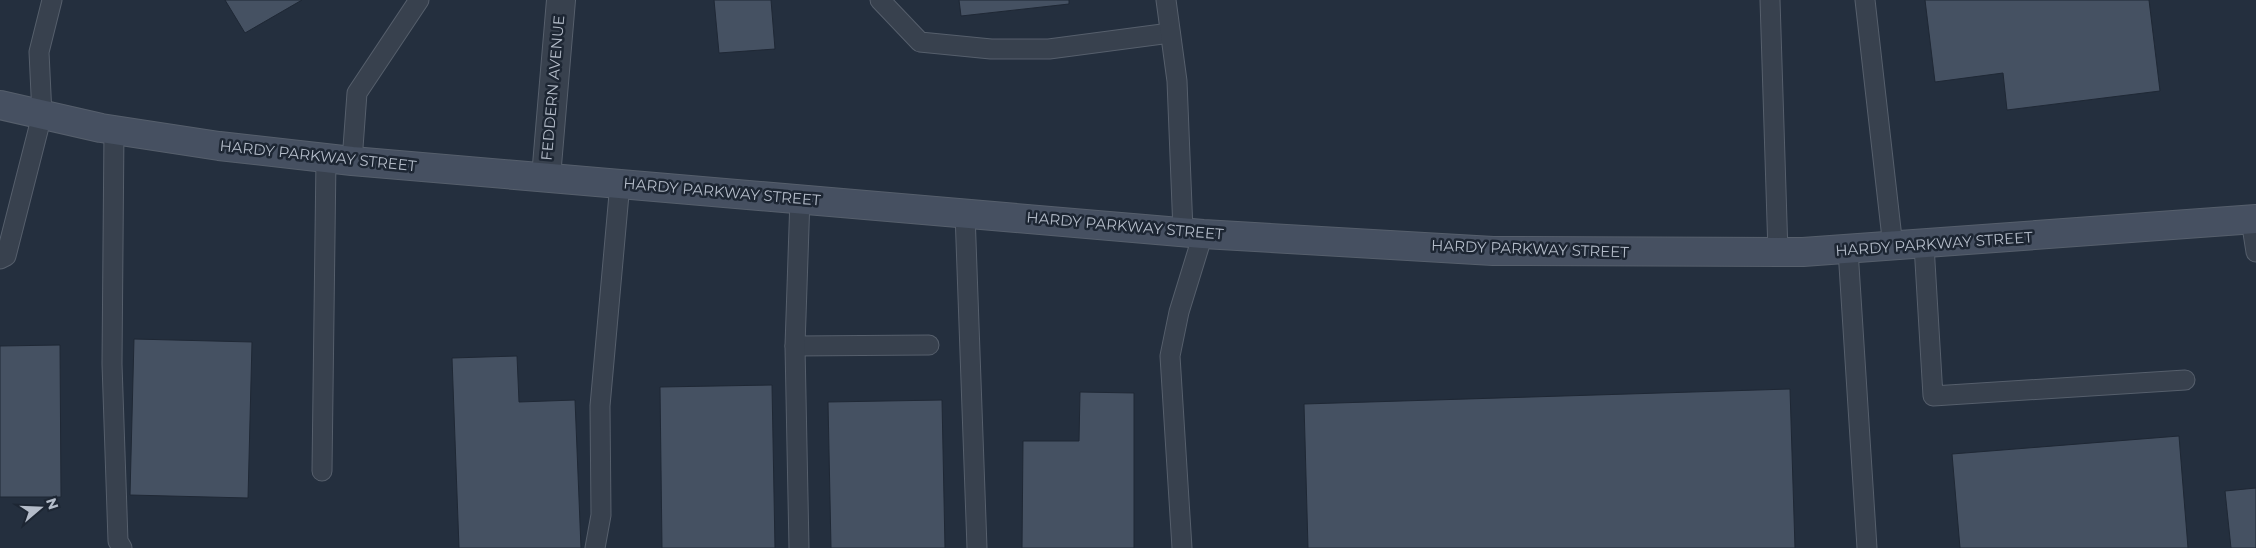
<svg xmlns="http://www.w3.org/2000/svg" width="2256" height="548" font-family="Montserrat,sans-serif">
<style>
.building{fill:#455162;stroke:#1f2835}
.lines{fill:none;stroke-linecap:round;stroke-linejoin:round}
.service-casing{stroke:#565f6c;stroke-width:21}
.minor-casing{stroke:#565f6c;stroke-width:30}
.secondary-casing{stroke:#565f6c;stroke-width:30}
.service{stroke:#38414e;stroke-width:19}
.minor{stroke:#38414e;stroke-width:28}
.secondary{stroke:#465061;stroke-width:28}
.labels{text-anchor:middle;stroke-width:5;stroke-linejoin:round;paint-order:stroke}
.street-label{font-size:15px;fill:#b4bcc9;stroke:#1d2633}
</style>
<rect width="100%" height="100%" fill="#242f3e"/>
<g class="building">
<path d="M225,0H302L245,33Z"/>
<path d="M714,0H771L775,49L719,53Z"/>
<path d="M959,0H1069V4L961,16Z"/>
<path d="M1925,0H2149L2160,91L2007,110L2003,73L1935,82Z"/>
<path d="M134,339L252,342L248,498L130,495Z"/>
<path d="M60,345L61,497H0V346Z"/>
<path d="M517,356L519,402L575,400L581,548H459L452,358Z"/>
<path d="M772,385L775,548H662L660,387Z"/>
<path d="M1790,389L1795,548H1308L1304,404Z"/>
<path d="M1080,392L1134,393V548H1022L1023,441H1079Z"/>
<path d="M942,400L945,548H831L828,402Z"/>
<path d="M2179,436L2188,548H1960L1952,454Z"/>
<path d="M2256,488V548H2231L2225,491Z"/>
</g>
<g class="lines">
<defs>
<g id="service">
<path d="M880,0L920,42L991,49H1049L1170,33"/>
<path d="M1166,0L1177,81L1183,231"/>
<path d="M1770,0L1778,253"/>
<path d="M1865,0L1893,247"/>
<path d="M114,129L112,364L118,541L122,548"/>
<path d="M352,161L357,93L419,0"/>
<path d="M965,213L977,548"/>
<path d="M2251,220L2256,252"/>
<path d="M1924,245L1933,396L2185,380"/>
<path d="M1848,250L1867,548"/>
<path d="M0,259L6,256L42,115L39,52L52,0"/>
<path d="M795,346L929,345"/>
<path d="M322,471L326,158"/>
<path d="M595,548L601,515L600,406L620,183"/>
<path d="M799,548L795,346L800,198"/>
<path d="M1182,548L1170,356L1179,312L1203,234"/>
</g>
<path id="minor" d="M546,177L561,0"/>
<path id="secondary" d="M0,105L101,128L219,146L352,161L1203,234L1493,251L1803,252L2256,219"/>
</defs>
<use href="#service" class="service-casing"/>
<use href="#minor" class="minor-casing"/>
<use href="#secondary" class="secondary-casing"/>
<use href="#service" class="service"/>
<use href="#minor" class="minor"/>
<use href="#secondary" class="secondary"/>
</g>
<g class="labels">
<g class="street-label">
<text transform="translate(553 88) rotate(-85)" y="5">FEDDERN AVENUE</text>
<text transform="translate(318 156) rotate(6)" y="5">HARDY PARKWAY STREET</text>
<text transform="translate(722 192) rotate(5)" y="5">HARDY PARKWAY STREET</text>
<text transform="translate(1125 226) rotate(5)" y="5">HARDY PARKWAY STREET</text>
<text transform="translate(1934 244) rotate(-4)" y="5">HARDY PARKWAY STREET</text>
<text transform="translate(1530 249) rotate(2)" y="5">HARDY PARKWAY STREET</text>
</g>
</g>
<g transform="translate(40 508) rotate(71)" stroke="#1d2633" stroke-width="4" paint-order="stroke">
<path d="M0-4L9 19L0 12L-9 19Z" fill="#b4bcc9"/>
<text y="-8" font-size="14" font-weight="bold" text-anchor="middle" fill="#b4bcc9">N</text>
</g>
</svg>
